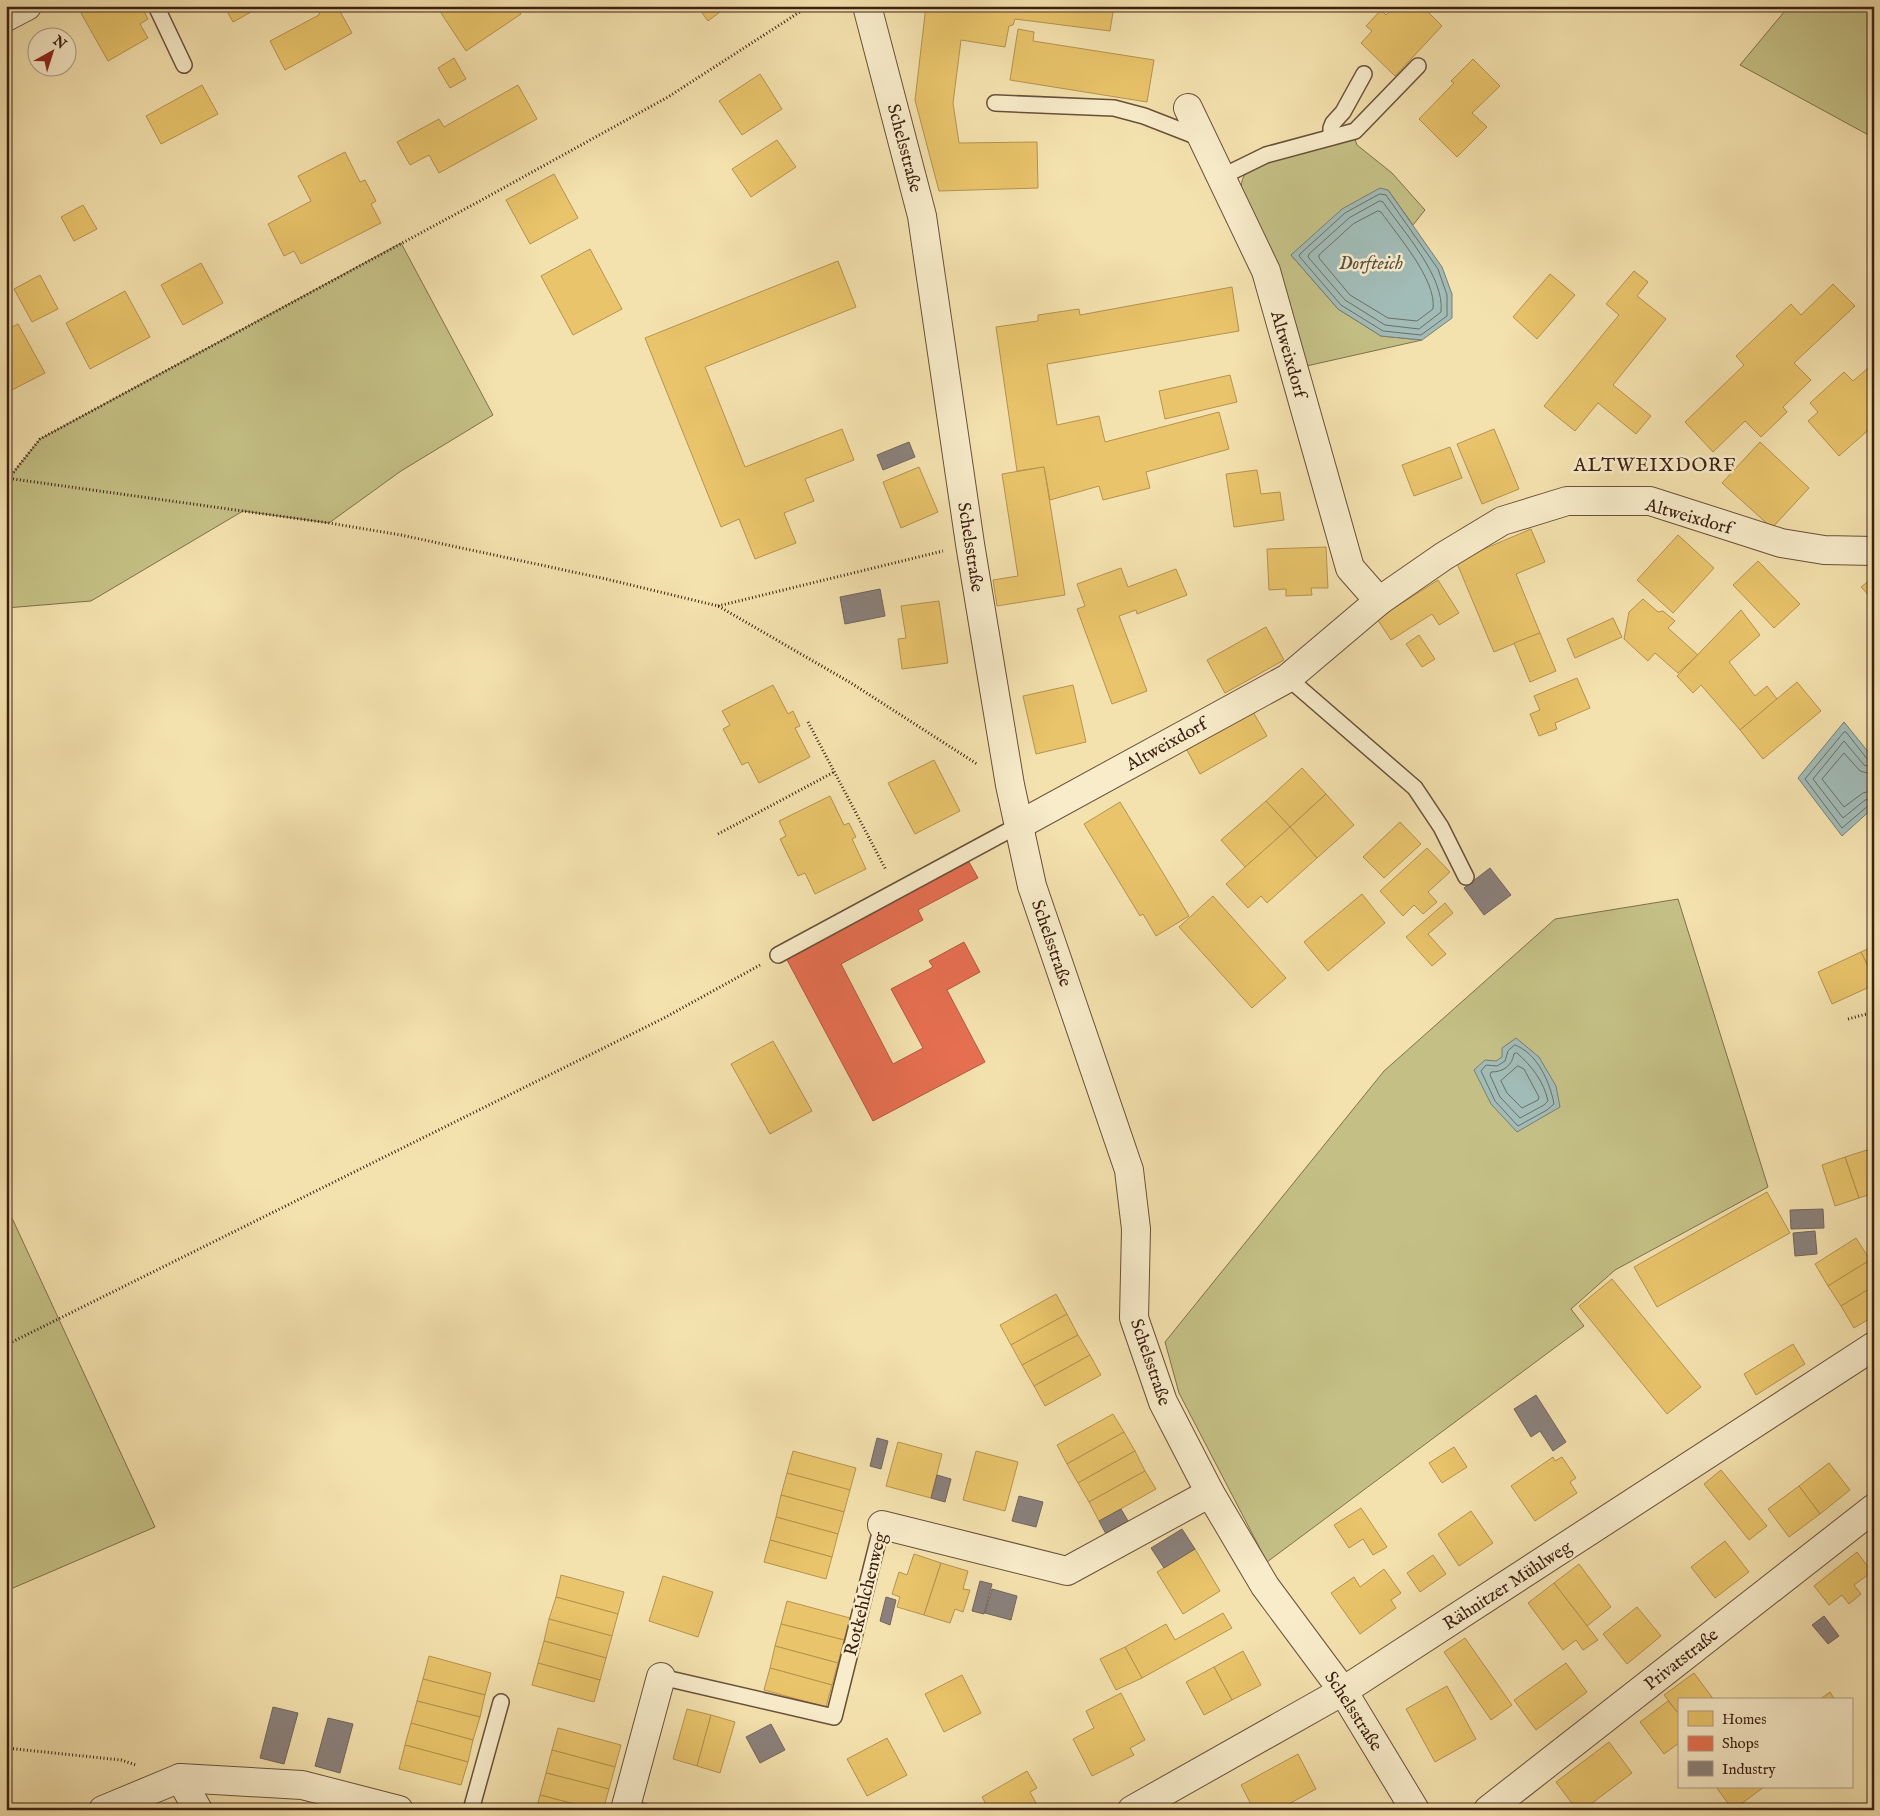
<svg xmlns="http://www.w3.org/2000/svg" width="1880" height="1816" font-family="'IM FELL English',serif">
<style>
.green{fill:#c4c085;stroke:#80704c}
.water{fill:#a1bbb6;stroke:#797d75}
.homes{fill:#e9c46a;stroke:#b59350}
.shops{fill:#e76f51;stroke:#b4573e}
.industry{fill:#8a817c;stroke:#73645c}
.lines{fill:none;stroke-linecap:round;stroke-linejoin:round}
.shore{stroke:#6e6e64;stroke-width:1}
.lane-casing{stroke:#6a503a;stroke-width:18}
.street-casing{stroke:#6a503a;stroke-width:30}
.path{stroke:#3c2013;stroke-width:3;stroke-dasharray:1 2.5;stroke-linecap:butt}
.lane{stroke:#f8ecca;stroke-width:15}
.street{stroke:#f8ecca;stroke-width:28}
.labels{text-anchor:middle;stroke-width:5;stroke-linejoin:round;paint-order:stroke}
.street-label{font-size:18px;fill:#3c2013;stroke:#f8ecca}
.water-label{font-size:19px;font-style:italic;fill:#5a4e44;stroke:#f8ecca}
.neighbourhood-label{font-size:19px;letter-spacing:1px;fill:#3c2013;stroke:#f8ecca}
</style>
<rect width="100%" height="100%" fill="#f4e2ae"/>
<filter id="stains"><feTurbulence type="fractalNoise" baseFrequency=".004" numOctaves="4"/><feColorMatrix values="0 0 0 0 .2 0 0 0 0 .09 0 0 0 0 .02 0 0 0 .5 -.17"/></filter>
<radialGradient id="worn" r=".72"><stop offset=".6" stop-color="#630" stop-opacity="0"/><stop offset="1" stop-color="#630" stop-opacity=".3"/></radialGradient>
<g class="green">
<path d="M1789,6H1874V138L1740,65Z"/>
<path d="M1354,136L1357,145L1392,173L1425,210L1413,225L1388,190L1291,255L1338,309L1381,336L1422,340L1302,367L1242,195C1240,182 1242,176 1252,166Z"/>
<path d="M401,243L493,415L401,471L329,523L243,511L91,601L6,608V478H9L40,439Z"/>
<path d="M1678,899L1768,1187L1615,1270L1571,1309L1584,1326L1267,1562L1179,1393L1165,1342L1384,1071L1555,919Z"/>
<path d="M6,1205L155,1527L6,1591Z"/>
</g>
<g class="water">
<path d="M1380,188L1388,190L1442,267L1452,294V318L1422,340L1381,336L1338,309L1291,255L1342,209Z"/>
<path d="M1844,722L1874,759V807L1842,836L1798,778Z"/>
<path d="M1516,1038L1539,1057L1556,1086L1560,1107L1517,1132L1491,1104L1474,1070L1485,1060L1496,1061L1502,1057V1048Z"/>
</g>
<g class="homes">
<path d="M93,6H141L148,19L140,24L148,38L108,61L81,13Z"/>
<path d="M224,6H262L233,22Z"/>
<path d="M337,6L352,33L285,70L270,41L319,15L320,6Z"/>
<path d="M444,6H516L521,14L466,51L439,10Z"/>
<path d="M697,6H728L708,21Z"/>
<path d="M926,6H1114L1110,31L1015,19L1013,25L1009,26L1005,47L961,40L953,103L959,143L1037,142L1038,188L939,191L915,100Z"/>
<path d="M1395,6H1422L1442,26L1395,76L1361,43L1372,31L1366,26L1381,10L1386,15Z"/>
<path d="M1018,29L1034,32L1033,41L1154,60L1147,102L1010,80Z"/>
<path d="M454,58L466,79L450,88L438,68Z"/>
<path d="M1473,59L1500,86L1472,113L1487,127L1457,157L1419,119L1454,83L1451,81Z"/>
<path d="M760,74L782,109L742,135L719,101Z"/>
<path d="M202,85L218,114L161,144L146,116Z"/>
<path d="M518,85L537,119L439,173L429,155L410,165L397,142L439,119L444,127Z"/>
<path d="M777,140L796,167L751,197L732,169Z"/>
<path d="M345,152L360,182L365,180L376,201L371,204L381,223L301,264L294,251L284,256L268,224L311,201L298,176Z"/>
<path d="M554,174L578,218L530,244L506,200Z"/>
<path d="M83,205L97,229L74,241L61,217Z"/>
<path d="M590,249L622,309L573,335L541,276Z"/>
<path d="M838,261L856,307L705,367L745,467L842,429L854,460L805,479L814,501L784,513L796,543L755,559L739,519L721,527L645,338Z"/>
<path d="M201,263L223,303L183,325L161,285Z"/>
<path d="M1634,271L1648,282L1637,296L1666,319L1613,385L1651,416L1636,434L1598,403L1575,431L1544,406L1619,315L1606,304Z"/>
<path d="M1550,274L1575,295L1537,339L1513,317Z"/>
<path d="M40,275L58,309L32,322L14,289Z"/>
<path d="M1833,284L1855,306L1794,363L1811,380L1783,407L1787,412L1761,437L1745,421L1713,452L1685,422L1744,365L1736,356L1791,304L1801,315Z"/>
<path d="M1232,287L1239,331L1047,364L1057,425L1099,416L1105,442L1219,412L1229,449L1146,472L1150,488L1103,500L1099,486L1050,500L1044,467L1017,471L996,327L1038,321V315L1079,309L1080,315Z"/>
<path d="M125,291L150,337L90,369L66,323Z"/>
<path d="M18,324L45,373L6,393V330Z"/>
<path d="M1874,363V425L1839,456L1808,421L1818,412L1810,403L1844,372L1853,381Z"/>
<path d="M1230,375L1237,402L1165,419L1159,391Z"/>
<path d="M1494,429L1519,489L1482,504L1457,444Z"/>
<path d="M1760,442L1809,488L1772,528L1722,483Z"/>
<path d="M1450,447L1462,478L1414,496L1402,465Z"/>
<path d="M919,467L938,512L901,528L883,482Z"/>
<path d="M1044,467L1065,595L997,606L993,580L1018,576L1002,474Z"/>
<path d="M1257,470L1261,494L1280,492L1284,520L1234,527L1226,474Z"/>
<path d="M1531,529L1545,562L1516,574L1540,633L1494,652L1456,561Z"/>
<path d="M1678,535L1714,568L1673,613L1637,580Z"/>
<path d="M1326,547L1328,588H1311L1312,595L1286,596V589L1269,590L1267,549Z"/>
<path d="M1758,561L1800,604L1774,628L1733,585Z"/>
<path d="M1121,568L1128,587L1176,569L1187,595L1137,614L1136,610L1119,616L1147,691L1112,704L1077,609L1085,606L1077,584Z"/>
<path d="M1874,577V601L1861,587Z"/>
<path d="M1438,580L1459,613L1439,625L1432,614L1391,640L1377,619Z"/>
<path d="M1643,599L1658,612L1663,611L1675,621L1668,628L1698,655L1678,673L1655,653L1648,661L1624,639L1629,612Z"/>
<path d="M939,601L948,663L902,669L898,639L906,638L901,606Z"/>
<path d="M1741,610L1760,635L1729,662L1755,696L1767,686L1777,699L1740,730L1701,685L1693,693L1677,676Z"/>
<path d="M1613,618L1622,637L1575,658L1567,639Z"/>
<path d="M1266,627L1284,660L1225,693L1207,660Z"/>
<path d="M1540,633L1556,671L1530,682L1514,643Z"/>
<path d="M1419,635L1435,659L1422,667L1406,644Z"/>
<path d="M1577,678L1590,708L1555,723L1557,729L1539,736L1530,714L1540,710L1534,696Z"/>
<path d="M1797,682L1821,711L1763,759L1740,730Z"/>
<path d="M773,685L788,714L793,711L800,726L795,728L810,757L759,783L748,762L742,765L723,729L730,725L722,711Z"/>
<path d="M1073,685L1086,742L1036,754L1023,696Z"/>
<path d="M1249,705L1267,736L1200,774L1183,743Z"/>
<path d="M934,760L960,811L915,834L888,783Z"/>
<path d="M1302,768L1326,794L1290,827L1266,801Z"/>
<path d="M1326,794L1354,825L1317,858L1290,827Z"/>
<path d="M830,796L844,825L849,823L856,837L852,839L866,869L815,894L805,873L798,876L780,839L786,836L779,821Z"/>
<path d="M1266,801L1290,827L1245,867L1221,840Z"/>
<path d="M1120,802L1189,916L1156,936L1143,914L1140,916L1084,824Z"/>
<path d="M1400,822L1421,844L1384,878L1363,857Z"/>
<path d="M1290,827L1317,858L1267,903L1261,896L1248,908L1226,884Z"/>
<path d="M1427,848L1450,872L1428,892L1437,902L1423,914L1414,905L1403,916L1380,891Z"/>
<path d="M1362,894L1385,923L1328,971L1304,942Z"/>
<path d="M1213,896L1286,978L1252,1008L1179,927Z"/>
<path d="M1445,903L1453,913L1428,934L1446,954L1432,966L1406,937Z"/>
<path d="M1874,946V979L1861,952Z"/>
<path d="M1861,952L1874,979V985L1832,1004L1818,972Z"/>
<path d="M773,1041L812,1111L770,1134L731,1064Z"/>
<path d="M1874,1147V1169L1867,1150Z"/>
<path d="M1867,1150L1874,1169V1193L1859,1198L1845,1157Z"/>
<path d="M1845,1157L1859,1198L1835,1206L1822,1165Z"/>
<path d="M1767,1192L1790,1233L1657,1307L1634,1267Z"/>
<path d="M1856,1238L1870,1260L1828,1286L1815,1264Z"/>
<path d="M1870,1260L1874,1266V1286L1841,1306L1828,1286Z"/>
<path d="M1612,1279L1701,1387L1667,1414L1579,1306Z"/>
<path d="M1874,1286V1316L1854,1328L1841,1306Z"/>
<path d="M1056,1294L1067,1314L1011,1345L1000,1325Z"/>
<path d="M1067,1314L1078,1335L1022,1365L1011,1345Z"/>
<path d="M1078,1335L1090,1355L1034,1386L1022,1365Z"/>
<path d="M1793,1344L1805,1364L1756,1395L1744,1374Z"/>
<path d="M1090,1355L1101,1375L1045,1406L1034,1386Z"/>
<path d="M1113,1414L1124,1432L1067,1464L1057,1445Z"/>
<path d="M1124,1432L1135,1451L1078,1483L1067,1464Z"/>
<path d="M898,1442L942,1454L931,1498L886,1486Z"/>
<path d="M1454,1447L1467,1467L1442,1483L1429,1463Z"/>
<path d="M793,1451L856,1468L850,1490L787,1473Z"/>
<path d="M976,1451L1018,1462L1005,1511L963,1500Z"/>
<path d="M1135,1451L1145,1471L1089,1502L1078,1483Z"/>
<path d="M1553,1457L1555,1461L1562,1457L1576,1478L1570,1482L1577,1493L1535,1521L1511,1486Z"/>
<path d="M1829,1463L1850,1490L1820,1514L1799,1486Z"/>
<path d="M1721,1470L1767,1526L1749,1540L1704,1484Z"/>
<path d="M1145,1471L1156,1489L1099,1521L1089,1502Z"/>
<path d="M787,1473L850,1490L844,1512L781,1495Z"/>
<path d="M1799,1486L1820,1514L1789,1537L1768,1509Z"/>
<path d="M781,1495L844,1512L838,1534L776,1517Z"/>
<path d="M1361,1508L1387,1547L1373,1555L1363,1539L1349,1548L1334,1525Z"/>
<path d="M1471,1511L1493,1543L1459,1566L1438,1534Z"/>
<path d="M776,1517L838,1534L832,1557L770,1540Z"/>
<path d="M770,1540L832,1557L826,1579L764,1562Z"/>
<path d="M1725,1541L1749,1572L1715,1598L1691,1567Z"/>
<path d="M1195,1549L1220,1591L1183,1614L1157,1572Z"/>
<path d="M1857,1552L1872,1572L1854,1585L1861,1594L1849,1604L1842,1595L1829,1605L1814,1586Z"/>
<path d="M914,1554L941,1563L924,1615L897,1607L900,1597L892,1594L899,1572L907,1575Z"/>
<path d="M1433,1555L1446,1574L1420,1592L1407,1573Z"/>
<path d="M941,1563L968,1571L963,1589L970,1590L963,1612L955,1609L950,1623L924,1615Z"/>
<path d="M1579,1564L1611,1607L1587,1626L1554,1583Z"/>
<path d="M1384,1569L1401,1593L1391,1600L1396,1608L1360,1634L1331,1593L1354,1577L1360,1587Z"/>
<path d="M561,1575L624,1592L618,1614L556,1597Z"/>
<path d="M663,1576L713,1592L698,1637L649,1621Z"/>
<path d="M1554,1583L1598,1640L1583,1650L1576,1640L1563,1650L1528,1603Z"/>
<path d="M556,1597L618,1614L612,1636L549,1619Z"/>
<path d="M787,1601L850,1618L844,1640L781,1624Z"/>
<path d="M1637,1607L1661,1636L1627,1664L1603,1634Z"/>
<path d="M1223,1613L1232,1628L1142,1678L1125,1647L1166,1624L1175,1640Z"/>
<path d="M549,1619L612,1636L606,1658L544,1641Z"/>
<path d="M781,1624L844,1640L838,1663L775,1646Z"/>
<path d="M1465,1638L1512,1705L1491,1720L1444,1652Z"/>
<path d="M544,1641L606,1658L600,1680L538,1663Z"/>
<path d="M775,1646L838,1663L832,1685L770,1668Z"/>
<path d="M1125,1647L1142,1678L1116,1690L1100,1659Z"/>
<path d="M1243,1651L1261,1685L1232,1700L1214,1667Z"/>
<path d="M429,1656L491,1673L485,1695L423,1679Z"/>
<path d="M538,1663L600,1680L594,1702L532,1685Z"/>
<path d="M1566,1663L1587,1692L1536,1730L1514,1700Z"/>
<path d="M1214,1667L1232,1700L1204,1715L1186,1682Z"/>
<path d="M770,1668L832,1685L826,1707L764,1690Z"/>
<path d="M1694,1673L1714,1700H1679V1714L1664,1695Z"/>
<path d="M962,1675L981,1713L944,1732L925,1694Z"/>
<path d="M423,1679L485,1695L480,1717L417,1701Z"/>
<path d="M1447,1686L1476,1739L1435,1762L1406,1709Z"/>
<path d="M1830,1692L1835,1700H1819Z"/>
<path d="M1121,1693L1145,1740L1130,1748L1134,1755L1092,1776L1073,1739L1094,1728L1086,1711Z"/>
<path d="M417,1701L480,1717L473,1740L411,1723Z"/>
<path d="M1668,1701L1679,1714V1743L1664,1754L1640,1722Z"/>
<path d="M687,1709L711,1715L697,1766L673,1759Z"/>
<path d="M711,1715L735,1722L720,1773L697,1766Z"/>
<path d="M411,1723L473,1740L468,1762L405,1745Z"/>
<path d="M558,1728L621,1745L615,1767L552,1750Z"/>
<path d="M887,1738L907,1775L867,1796L847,1759Z"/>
<path d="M1609,1742L1632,1773L1583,1810H1577L1556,1782Z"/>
<path d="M405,1745L468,1762L461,1785L399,1769Z"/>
<path d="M552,1750L615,1767L609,1789L546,1773Z"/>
<path d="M1298,1754L1316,1789L1278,1810H1254L1241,1785Z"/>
<path d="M1027,1771L1037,1788L1030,1792L1037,1805L1029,1810H989L982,1797Z"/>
<path d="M546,1773L609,1789L603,1810H597L540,1795Z"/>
<path d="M1716,1787H1764L1733,1810Z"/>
<path d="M540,1795L597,1810H536Z"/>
</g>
<path class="shops" d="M969,862L978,878L918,910L923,920L841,964L893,1064L923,1048L891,989L933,967L929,961L964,942L980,972L947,990L985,1062L873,1121L786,958Z"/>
<g class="industry">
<path d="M909,442L915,457L883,470L877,455Z"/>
<path d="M880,589L885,616L845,624L840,597Z"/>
<path d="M1490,868L1511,895L1484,915L1464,888Z"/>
<path d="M1823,1209L1824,1228L1791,1229L1790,1210Z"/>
<path d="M1815,1231L1817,1254L1795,1256L1793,1233Z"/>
<path d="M1536,1395L1566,1442L1553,1451L1540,1431L1531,1437L1514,1409Z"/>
<path d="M877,1438L888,1441L881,1469L870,1466Z"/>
<path d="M937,1475L951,1479L945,1502L931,1498Z"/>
<path d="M1019,1496L1043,1502L1036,1527L1012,1521Z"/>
<path d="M1121,1509L1128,1521L1106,1534L1099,1521Z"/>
<path d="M1182,1529L1195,1549L1164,1568L1151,1548Z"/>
<path d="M980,1581L992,1584L984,1614L972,1611Z"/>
<path d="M992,1589L1017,1596L1011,1620L985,1613Z"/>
<path d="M886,1597L896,1600L890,1625L880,1621Z"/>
<path d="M1824,1616L1839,1636L1828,1644L1812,1625Z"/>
<path d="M273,1707L298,1713L284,1764L260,1758Z"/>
<path d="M328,1718L353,1724L340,1773L315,1766Z"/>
<path d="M771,1724L785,1750L760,1763L746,1737Z"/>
<path d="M640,1802L667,1809V1810H638Z"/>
</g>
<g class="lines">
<g class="shore">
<path d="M1380,194L1386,195L1438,269L1447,295V316L1421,335L1383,331L1341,305L1299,256L1300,254L1345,213Z"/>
<path d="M1380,201L1383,202C1403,231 1445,277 1441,312L1419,329L1385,325L1345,300L1308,257L1309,254L1349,218Z"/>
<path d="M1378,211L1381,212C1397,235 1437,280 1433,309L1417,321L1388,318L1350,295L1319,258V255L1353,224Z"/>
<path d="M1874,762L1868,760L1846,732H1844L1805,779L1842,828L1869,805L1874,804"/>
<path d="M1874,768L1864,765L1844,741L1813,779L1843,818L1865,800L1874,798"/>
<path d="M1874,775L1860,771L1844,753L1822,779L1844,807L1863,793L1874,790"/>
<path d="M1515,1045C1537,1053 1550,1082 1554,1104L1547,1110L1518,1126L1495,1101L1481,1071L1486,1065L1497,1066L1505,1061L1508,1051Z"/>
<path d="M1517,1053C1532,1066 1544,1082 1548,1101L1544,1105L1520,1118L1500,1097L1490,1075L1491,1072C1503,1072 1512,1066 1514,1054Z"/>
<path d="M1518,1066L1524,1069L1539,1097L1538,1100L1522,1108L1507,1093L1501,1081Z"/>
</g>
<defs>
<g id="lane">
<path d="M156,6L184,65"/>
<path d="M995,103L1114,108L1144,116L1203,139"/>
<path d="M1331,137V128L1333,123L1343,112L1364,74"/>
<path d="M1221,177L1266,155L1355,131L1418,66"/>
<path d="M1288,678L1415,788L1441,827L1466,877"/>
<path d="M778,955L1019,825"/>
<path d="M661,1677L834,1717L882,1525"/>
<path d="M471,1810L501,1702"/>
</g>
<g id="street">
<path d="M867,6L922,216L970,544L991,671L1010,785L1032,886L1129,1170L1136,1229L1134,1318L1163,1402L1210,1493L1265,1586L1343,1691L1415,1810"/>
<path d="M6,17L27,6"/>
<path d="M1188,108L1266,271L1350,568L1379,601"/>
<path d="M1019,825L1288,678L1379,601L1444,556L1502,521L1567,501H1650L1781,543L1824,550L1874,551"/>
<path d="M882,1525L1067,1571L1210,1493"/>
<path d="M180,1778L198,1810"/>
<path d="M103,1810L180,1778L302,1785L399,1810"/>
<path d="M625,1810L661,1677"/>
<path d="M1132,1810L1343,1691L1874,1346"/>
<path d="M1488,1810L1874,1508"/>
</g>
</defs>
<use href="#lane" class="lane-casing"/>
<use href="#street" class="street-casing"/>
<g class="path">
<path d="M6,478L329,523L401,535L606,579L718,606L851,683L977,764"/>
<path d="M9,478L40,439L478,202L668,97L809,6"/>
<path d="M718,606L943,551"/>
<path d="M808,722L886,870"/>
<path d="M718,834L834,772"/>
<path d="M1848,1019L1874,1012"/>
<path d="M6,1345L664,1018L760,965"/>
<path d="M6,1748L121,1760L136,1765"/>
</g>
<use href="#lane" class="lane"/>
<use href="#street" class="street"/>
</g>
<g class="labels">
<g class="street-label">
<text transform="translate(905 148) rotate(75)" y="6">Schelsstraße</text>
<text transform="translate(1289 354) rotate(74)" y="6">Altweixdorf</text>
<text transform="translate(1689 516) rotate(16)" y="6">Altweixdorf</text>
<text transform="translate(971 547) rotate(81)" y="6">Schelsstraße</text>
<text transform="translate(1166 744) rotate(-29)" y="6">Altweixdorf</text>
<text transform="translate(1052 943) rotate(71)" y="6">Schelsstraße</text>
<text transform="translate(1151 1362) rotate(71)" y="6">Schelsstraße</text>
<text transform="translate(1507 1585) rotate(-33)" y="6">Rähnitzer Mühlweg</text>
<text transform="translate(865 1594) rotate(-76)" y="6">Rotkehlchenweg</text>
<text transform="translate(1681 1659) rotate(-38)" y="6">Privatstraße</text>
<text transform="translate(1354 1711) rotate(57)" y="6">Schelsstraße</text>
</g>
<g class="water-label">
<text x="1371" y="269">Dorfteich</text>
</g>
<g class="neighbourhood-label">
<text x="1655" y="471">ALTWEIXDORF</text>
</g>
</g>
<rect width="1880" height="1816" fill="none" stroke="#f4e2ae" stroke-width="25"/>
<rect x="8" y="8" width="1865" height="1801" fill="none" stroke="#3c2013" stroke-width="2.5"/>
<rect x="12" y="12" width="1855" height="1791" fill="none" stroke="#3c2013"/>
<rect x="1678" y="1698" width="175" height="90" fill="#f8ecca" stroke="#ad9a81"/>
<rect x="1688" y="1711" width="25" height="15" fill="#e9c46a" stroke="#ad9a81"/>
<text x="1722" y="1724" font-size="15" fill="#3c2013">Homes</text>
<rect x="1688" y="1736" width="25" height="15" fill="#e76f51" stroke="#ad9a81"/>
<text x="1722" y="1748" font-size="15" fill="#3c2013">Shops</text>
<rect x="1688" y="1761" width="25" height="15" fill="#8a817c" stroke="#ad9a81"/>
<text x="1722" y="1774" font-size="15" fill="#3c2013">Industry</text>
<g transform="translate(52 52) rotate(39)"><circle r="24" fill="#f8ecca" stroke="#ad9a81"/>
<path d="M0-4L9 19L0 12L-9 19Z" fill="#8f2418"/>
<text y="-8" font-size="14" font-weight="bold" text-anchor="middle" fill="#3c2013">N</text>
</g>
<rect width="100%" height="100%" filter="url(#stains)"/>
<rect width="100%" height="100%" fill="url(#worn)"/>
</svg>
